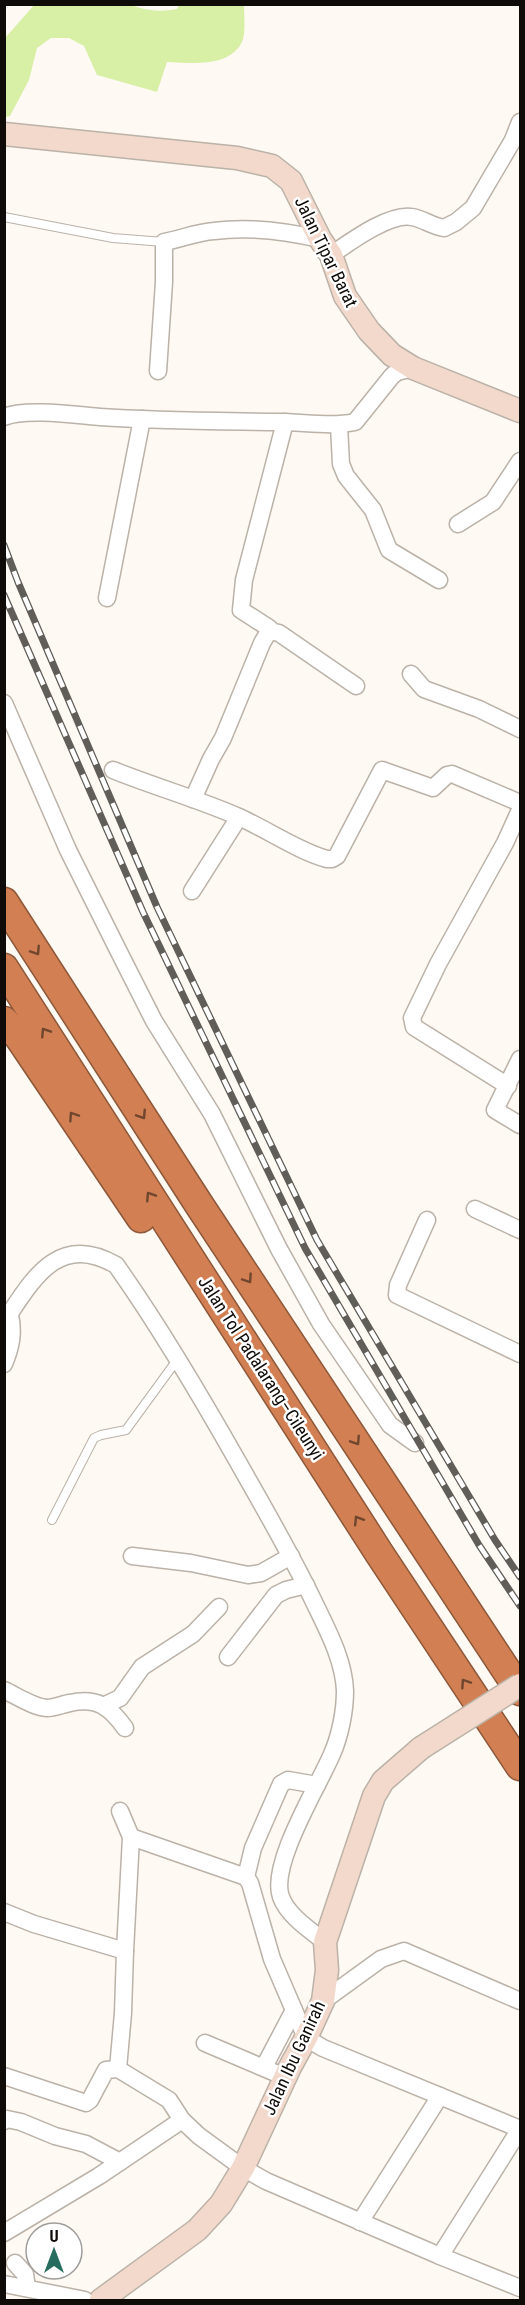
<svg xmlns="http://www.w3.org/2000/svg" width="525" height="2305" font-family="'Roboto Condensed',sans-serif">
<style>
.green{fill:#d8f0a6}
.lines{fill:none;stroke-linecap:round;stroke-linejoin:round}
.lane-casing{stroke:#bbb2a8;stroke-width:10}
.street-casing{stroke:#bbb2a8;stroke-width:19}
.secondary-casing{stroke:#bbb2a8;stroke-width:25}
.highway-casing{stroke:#8d5739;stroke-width:31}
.lane{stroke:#fff;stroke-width:8}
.street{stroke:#fff;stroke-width:16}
.secondary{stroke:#f2d9cb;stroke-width:22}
.highway{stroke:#d28053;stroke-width:28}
.rail-casing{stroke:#615d59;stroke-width:7}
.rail{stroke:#fff;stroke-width:4.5;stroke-dasharray:14;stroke-linecap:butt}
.secondary-bridge-casing{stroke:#bbb2a8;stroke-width:25;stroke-linecap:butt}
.secondary-bridge{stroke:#f2d9cb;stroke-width:22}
.oneway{stroke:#70462e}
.labels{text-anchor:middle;stroke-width:5;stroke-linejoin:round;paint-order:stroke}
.street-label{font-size:18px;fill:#0e0b08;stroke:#fff}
</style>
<rect width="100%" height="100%" fill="#fff9f3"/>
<path class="green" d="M35,4L131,5C147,11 160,12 177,9L179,5H244C244,15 246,33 242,42C229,68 191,63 167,62L157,92L97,75L84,46L69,38H51L37,48L29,80L10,116L5,117V38Z"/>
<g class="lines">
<defs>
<g id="lane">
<path d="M4,217L113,238L164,242"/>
<path d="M52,1520L94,1438L101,1435L126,1430L177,1360"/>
</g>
<g id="street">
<path d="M331,255C350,242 389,213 412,217C423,219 432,226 444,228L456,222L473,208L513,140L520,122"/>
<path d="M158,371L164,282V242C181,239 197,232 214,231C250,226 285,231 320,239"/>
<path d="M4,417C25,408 76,415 100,417C159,421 219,421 278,422C304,422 330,427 355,422L392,376L397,372L413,368"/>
<path d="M339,425L341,464L346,476L373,510L389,550L439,580"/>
<path d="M458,524L493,502L520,461"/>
<path d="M107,598L142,419"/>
<path d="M269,631V628L241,610L244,580L285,422"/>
<path d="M411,674L424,689L479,709L520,729"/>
<path d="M4,703L68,850L118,950L154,1021L212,1114L279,1249L321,1324L390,1425L415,1443"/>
<path d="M113,770C155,787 198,799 239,817C266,829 300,852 327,859H332L337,856L382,770L433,788L447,775L452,774L520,803"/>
<path d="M193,799L211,759L223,738L262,643L269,631L279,633L356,686"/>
<path d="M192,891L239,817"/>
<path d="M520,1059L495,1110L520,1125"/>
<path d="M508,1086L414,1027L412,1018L438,964L505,843L520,810"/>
<path d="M475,1209L520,1230"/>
<path d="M427,1220L398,1285L397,1295L520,1354"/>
<path d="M4,1322C33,1279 58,1232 116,1265C160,1327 200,1395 238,1462C264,1508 291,1554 314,1602C327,1629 344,1660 345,1691C345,1711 340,1736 332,1754C319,1785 269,1865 281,1897C288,1916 310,1930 325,1942"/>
<path d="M4,1364C11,1347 14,1333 10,1315"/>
<path d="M132,1556L191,1563L248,1575L261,1573L291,1556"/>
<path d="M228,1657L276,1595L286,1590L306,1585"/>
<path d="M4,1690C17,1696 33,1707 47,1708C55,1708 63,1704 70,1703C97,1697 110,1707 125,1728"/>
<path d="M105,1705L120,1698L142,1667L193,1634L219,1607"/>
<path d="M120,1811L131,1837L125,1951"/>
<path d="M131,1837L246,1877L250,1883L272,1959L306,2038L323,2048L520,2129"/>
<path d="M246,1877L253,1848L281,1784L288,1780L317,1785"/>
<path d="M4,1912L34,1924L125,1951L123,2013L118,2069L169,2100L182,2120L199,2136L243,2168L266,2181L440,2256L520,2288"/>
<path d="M323,2001L381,1959L404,1951L520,2001"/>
<path d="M205,2043L285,2077"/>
<path d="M264,2067L294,2010"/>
<path d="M4,2076L86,2103L90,2100L106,2070L118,2069"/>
<path d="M4,2121L7,2119L21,2122L55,2136L86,2144L120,2162"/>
<path d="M360,2222L440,2096"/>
<path d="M4,2233L99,2176L182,2120"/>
<path d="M440,2256L520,2129"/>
<path d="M15,2263L25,2274L27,2288"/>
<path d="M4,2284L85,2300"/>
</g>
<g id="secondary">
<path d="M4,134L237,158L272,166L291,181L320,239L331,255L345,296L369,331L392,355L413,368L520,411"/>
<path d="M101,2300L197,2230L221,2204L243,2168L290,2067L306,2038L323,2001L327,1970L325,1942L374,1796L383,1781L421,1748"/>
</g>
<g id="highway">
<path d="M4,902L198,1203L520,1691"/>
<path d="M4,968L379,1553L520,1766"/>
<path d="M4,1021L19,1037L141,1218"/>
</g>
</defs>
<use href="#lane" class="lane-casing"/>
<use href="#street" class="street-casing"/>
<use href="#secondary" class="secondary-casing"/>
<use href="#highway" class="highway-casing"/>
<use href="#lane" class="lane"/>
<use href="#street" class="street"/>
<use href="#secondary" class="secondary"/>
<use href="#highway" class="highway"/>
<defs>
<g id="rail">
<path d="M4,545L18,582L157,907L317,1240L495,1540L520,1577"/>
<path d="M4,595L143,912L305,1248L479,1545L520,1606"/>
</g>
</defs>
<use href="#rail" class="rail-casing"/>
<use href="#rail" class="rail"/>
<defs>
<path id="secondary-bridge" d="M421,1748L520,1685"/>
</defs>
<use href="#secondary-bridge" class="secondary-bridge-casing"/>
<use href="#secondary-bridge" class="secondary-bridge"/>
</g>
<defs><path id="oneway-chevron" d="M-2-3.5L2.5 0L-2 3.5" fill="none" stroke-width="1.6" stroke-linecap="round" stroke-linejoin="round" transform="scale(1.5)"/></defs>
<g class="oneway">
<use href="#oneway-chevron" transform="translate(36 951) rotate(57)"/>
<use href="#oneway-chevron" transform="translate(45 1032) rotate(-123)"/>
<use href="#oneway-chevron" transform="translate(142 1115) rotate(57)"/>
<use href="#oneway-chevron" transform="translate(73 1116) rotate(-124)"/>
<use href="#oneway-chevron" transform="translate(150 1196) rotate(-123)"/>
<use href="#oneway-chevron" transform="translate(248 1279) rotate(56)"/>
<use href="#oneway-chevron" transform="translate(356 1441) rotate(57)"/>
<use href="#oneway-chevron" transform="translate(358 1520) rotate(-122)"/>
<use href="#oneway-chevron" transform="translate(465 1683) rotate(-124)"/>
</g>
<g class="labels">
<g class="street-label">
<text transform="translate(326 252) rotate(64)" y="6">Jalan Tipar Barat</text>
<text transform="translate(261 1368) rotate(57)" y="6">Jalan Tol Padalarang–Cileunyi</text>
<text transform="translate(294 2058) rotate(-65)" y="6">Jalan Ibu Ganirah</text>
</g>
</g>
<rect width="525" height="2305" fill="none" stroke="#0e0b08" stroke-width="12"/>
<g transform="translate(54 2251)"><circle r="28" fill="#ffffff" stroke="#9f9d9c" stroke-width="1.5"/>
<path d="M0-4.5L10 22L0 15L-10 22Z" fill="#266c5f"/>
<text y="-9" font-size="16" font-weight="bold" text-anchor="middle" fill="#0e0b08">U</text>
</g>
</svg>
